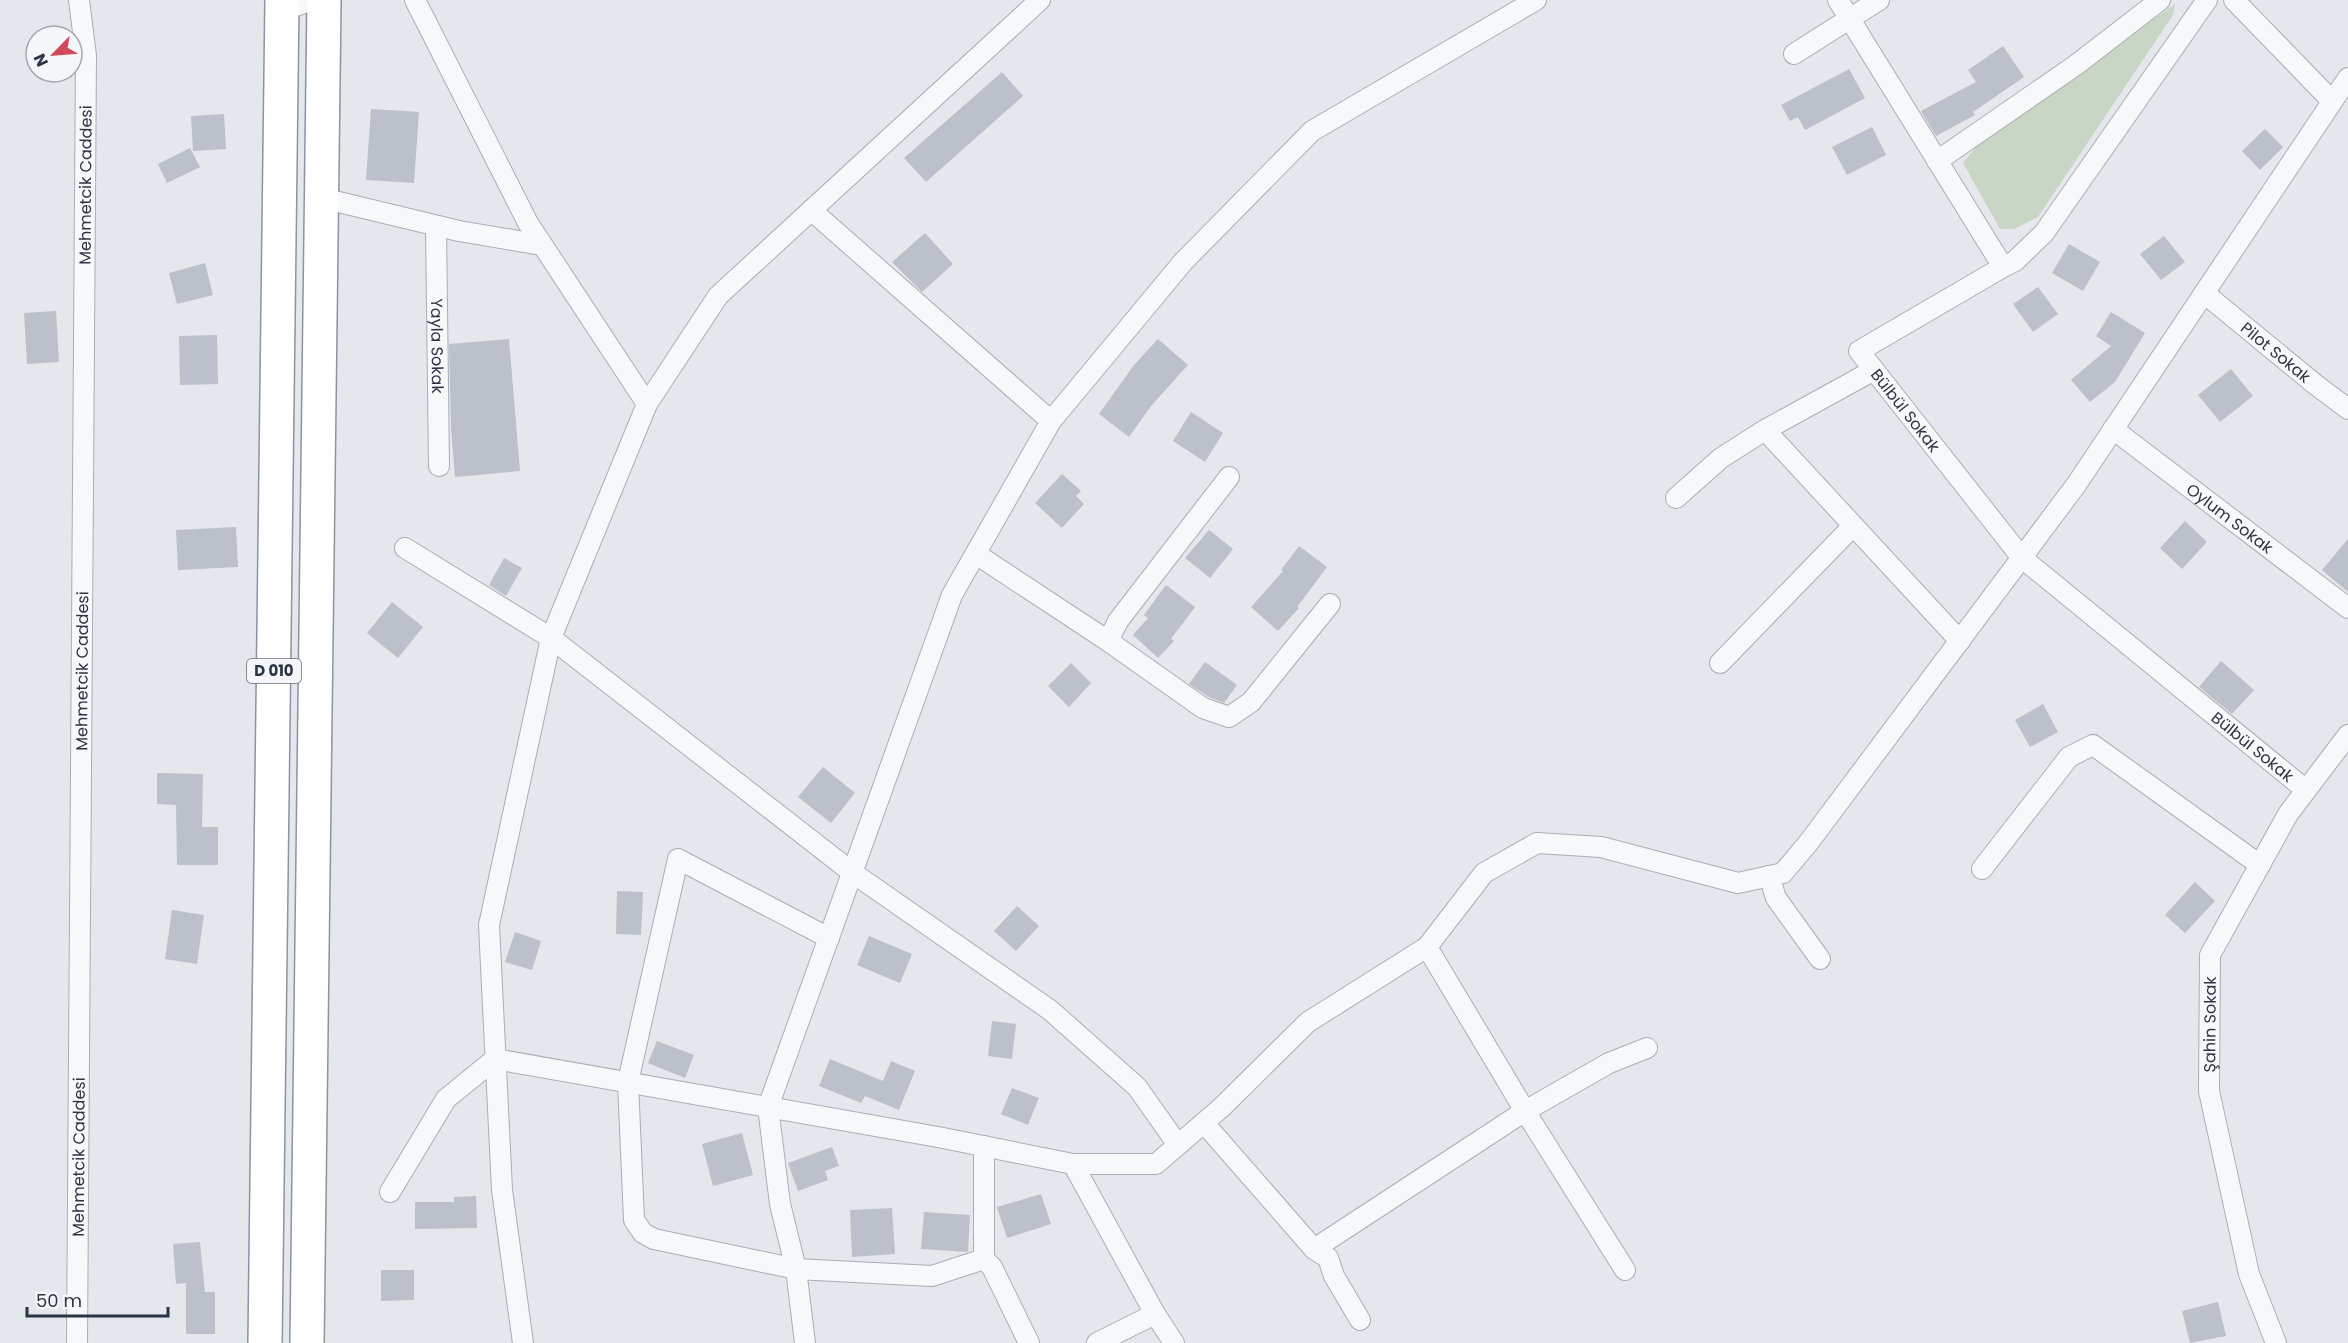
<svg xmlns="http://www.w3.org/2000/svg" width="2348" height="1343" font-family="Poppins,sans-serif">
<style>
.green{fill:#c9d6c5}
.building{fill:#bbc0ca}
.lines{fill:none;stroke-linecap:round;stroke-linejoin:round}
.street-casing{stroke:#a9aeb7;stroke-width:22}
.highway-casing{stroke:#8b94a3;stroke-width:36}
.street{stroke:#f7f8fa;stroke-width:20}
.highway{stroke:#fff;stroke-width:33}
.labels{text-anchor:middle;stroke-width:5;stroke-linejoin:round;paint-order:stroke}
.shield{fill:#f4f6f9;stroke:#676e7b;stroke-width:1.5}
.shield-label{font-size:15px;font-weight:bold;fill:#2b3445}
.street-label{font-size:16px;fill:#2b3445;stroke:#f4f6f9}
</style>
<rect width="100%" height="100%" fill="#e4e7ec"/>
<path class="green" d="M2175,4L2173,15L2038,217L2014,229H2000L1963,163L1980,142Z"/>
<g class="building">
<path d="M2003,46L2024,77L1973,112L1975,115L1936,136L1921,111L1976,82L1968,70Z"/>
<path d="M1849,69L1865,98L1805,130L1798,117L1790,121L1781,105Z"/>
<path d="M1002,72L1023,96L926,182L904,158Z"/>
<path d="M371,109L419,112L414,183L366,180Z"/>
<path d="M224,114L226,149L193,151L191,116Z"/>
<path d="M1872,127L1886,155L1847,175L1832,147Z"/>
<path d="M2265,129L2283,147L2260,170L2242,151Z"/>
<path d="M190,148L200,167L167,183L158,164Z"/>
<path d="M925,233L953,264L922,292L892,262Z"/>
<path d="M2164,236L2185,262L2161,280L2140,254Z"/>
<path d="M2069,244L2100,262L2083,291L2052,273Z"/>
<path d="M205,263L213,295L177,304L169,273Z"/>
<path d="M2038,287L2058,314L2033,332L2013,304Z"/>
<path d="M56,311L59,362L27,364L24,313Z"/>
<path d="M2111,312L2145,333L2115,382L2090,402L2071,380L2111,346L2096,336Z"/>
<path d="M217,335L218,384L180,385L179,336Z"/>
<path d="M509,339L520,471L455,477L451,428L449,344Z"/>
<path d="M1158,339L1188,365L1151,406L1129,437L1099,414L1134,365Z"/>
<path d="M2231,369L2253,396L2220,422L2198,395Z"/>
<path d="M1191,412L1223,433L1205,462L1173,441Z"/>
<path d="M1062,474L1081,491L1076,496L1084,504L1062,528L1035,503Z"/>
<path d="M2185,521L2207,542L2182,569L2160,548Z"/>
<path d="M236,527L238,567L178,570L176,530Z"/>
<path d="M1209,530L1233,549L1210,578L1185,558Z"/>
<path d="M2348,539V592L2322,570Z"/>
<path d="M1299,546L1327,567L1297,607L1299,608L1278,631L1251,607L1283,571L1281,570Z"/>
<path d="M504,558L522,568L506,596L489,585Z"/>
<path d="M1166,585L1195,607L1171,639L1174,641L1158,658L1133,635L1148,618L1144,615Z"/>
<path d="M392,602L423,627L398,658L367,633Z"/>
<path d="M2221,661L2254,690L2232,714L2199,687Z"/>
<path d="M1205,662L1237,685L1224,703L1209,697L1189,684Z"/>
<path d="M1071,663L1091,683L1069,707L1048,686Z"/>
<path d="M2043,704L2058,732L2030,747L2015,720Z"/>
<path d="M823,767L855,793L831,823L798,797Z"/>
<path d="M157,773L203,774L202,827H218V865H177L176,805L157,804Z"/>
<path d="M2195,882L2215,901L2185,933L2165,915Z"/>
<path d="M617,891L643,892L641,935L616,934Z"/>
<path d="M1017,906L1039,926L1016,951L994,931Z"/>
<path d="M172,910L204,915L197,964L165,959Z"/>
<path d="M515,932L541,941L532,970L505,962Z"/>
<path d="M869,936L912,954L900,983L857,965Z"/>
<path d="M992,1021L1016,1024L1012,1059L988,1056Z"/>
<path d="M657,1041L694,1055L685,1078L648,1063Z"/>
<path d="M830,1059L883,1081L891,1061L915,1071L899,1110L865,1096L861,1103L819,1086Z"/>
<path d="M1012,1088L1039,1098L1028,1125L1001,1114Z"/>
<path d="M742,1133L753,1175L713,1186L702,1144Z"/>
<path d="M832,1147L839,1166L825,1171L828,1180L798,1191L788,1163Z"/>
<path d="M1041,1194L1051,1224L1007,1238L997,1207Z"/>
<path d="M476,1196L477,1228L415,1229V1202H454V1197Z"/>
<path d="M892,1208L895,1254L852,1257L850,1210Z"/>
<path d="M924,1212L970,1215L968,1252L921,1249Z"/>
<path d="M200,1242L205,1292H215V1334H186V1283L176,1284L173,1244Z"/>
<path d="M381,1270H414V1300L381,1301Z"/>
<path d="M2218,1302L2226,1336L2190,1343L2182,1311Z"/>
</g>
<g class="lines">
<defs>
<g id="street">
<path d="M415,0L528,223L647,404"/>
<path id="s1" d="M1838,0L2003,267L1859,351L2022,558L2306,790"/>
<path d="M2234,0L2332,101"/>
<path d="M283,11L312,0"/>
<path d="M1794,54L1879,0"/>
<path d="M1937,161L2076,65L2160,0"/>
<path d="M322,198L459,231L542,245"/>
<path d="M811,210L1051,421"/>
<path id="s2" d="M436,226L439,466"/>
<path d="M2003,267L2015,261L2044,233L2207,0"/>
<path id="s3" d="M2204,293L2316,385L2348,409"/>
<path id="s4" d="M2113,429L2348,608"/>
<path d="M1765,430L1960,641"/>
<path d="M1676,498L1721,458L1765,430L1874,370"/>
<path d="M405,548L551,638L853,873L1050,1010L1137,1087L1178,1145"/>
<path d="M976,554L1108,641L1203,708L1229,717L1251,702L1330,604"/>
<path d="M1108,641L1118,621L1229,477"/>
<path d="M1720,663L1853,526"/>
<path d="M1982,869L2069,757L2093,745L2260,865"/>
<path d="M1769,876L1776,898L1820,959"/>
<path d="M829,938L678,859L628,1082L634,1220L643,1233L654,1239L796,1269L932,1276L984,1259"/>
<path d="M1427,947L1525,1111L1625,1270"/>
<path d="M1204,1123L1314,1249L1525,1111L1609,1063L1647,1048"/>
<path d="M984,1146V1259L992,1267L1029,1343"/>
<path d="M1073,1164L1155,1314L1174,1343"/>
<path d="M390,1192L446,1099L495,1059L938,1137L1073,1164H1156L1222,1107L1308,1022L1427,947L1484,873L1537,843L1601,847L1738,883L1783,873L1809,842L2076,485L2348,78"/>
<path d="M1314,1249L1328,1258L1334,1276L1360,1320"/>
<path id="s5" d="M77,1343L86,56L79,0"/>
<path d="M523,1343L502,1190L489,925L551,638L647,404L718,296L1040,0"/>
<path d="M805,1343L796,1269L780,1204L768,1107L952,595L1051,421L1183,262L1312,131L1536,0"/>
<path d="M1097,1343L1155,1314"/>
<path id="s6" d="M2276,1343L2249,1274L2209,1091L2210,955L2288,814L2348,735"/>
</g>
<g id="highway">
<path d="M265,1343L282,0"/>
<path d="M307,1343L324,0"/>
</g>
</defs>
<use href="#street" class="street-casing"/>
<use href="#highway" class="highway-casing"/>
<use href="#street" class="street"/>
<use href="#highway" class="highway"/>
</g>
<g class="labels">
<rect class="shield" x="247" y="659" width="54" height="24" rx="4.5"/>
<g class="shield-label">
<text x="274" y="676">D 010</text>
</g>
<g class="street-label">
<text dy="6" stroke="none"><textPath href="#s5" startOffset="1158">Mehmetcik Caddesi</textPath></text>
<text dy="6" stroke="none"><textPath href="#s2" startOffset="120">Yayla Sokak</textPath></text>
<text dy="6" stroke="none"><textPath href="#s3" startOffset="93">Pilot Sokak</textPath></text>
<text dy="6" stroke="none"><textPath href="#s1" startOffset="556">Bülbül Sokak</textPath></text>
<text dy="6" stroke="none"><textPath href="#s4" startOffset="147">Oylum Sokak</textPath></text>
<text dy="6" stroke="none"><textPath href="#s5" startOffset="672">Mehmetcik Caddesi</textPath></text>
<text dy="6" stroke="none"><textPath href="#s1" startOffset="1042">Bülbül Sokak</textPath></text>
<text dy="6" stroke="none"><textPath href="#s6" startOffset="328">Şahin Sokak</textPath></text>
<text dy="6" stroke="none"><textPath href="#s5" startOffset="186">Mehmetcik Caddesi</textPath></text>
</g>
</g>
<g transform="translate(54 54) rotate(245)"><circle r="28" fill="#f4f6f9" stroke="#a4a8b1" stroke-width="1.5"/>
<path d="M0-4.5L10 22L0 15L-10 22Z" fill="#d1495b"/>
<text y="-9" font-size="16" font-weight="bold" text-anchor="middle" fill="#2b3445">N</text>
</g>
<path d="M27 1307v9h141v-9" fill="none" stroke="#2b3445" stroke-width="3"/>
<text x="36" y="1307" font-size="18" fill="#2b3445" stroke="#f4f6f9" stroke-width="4.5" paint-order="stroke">50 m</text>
</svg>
